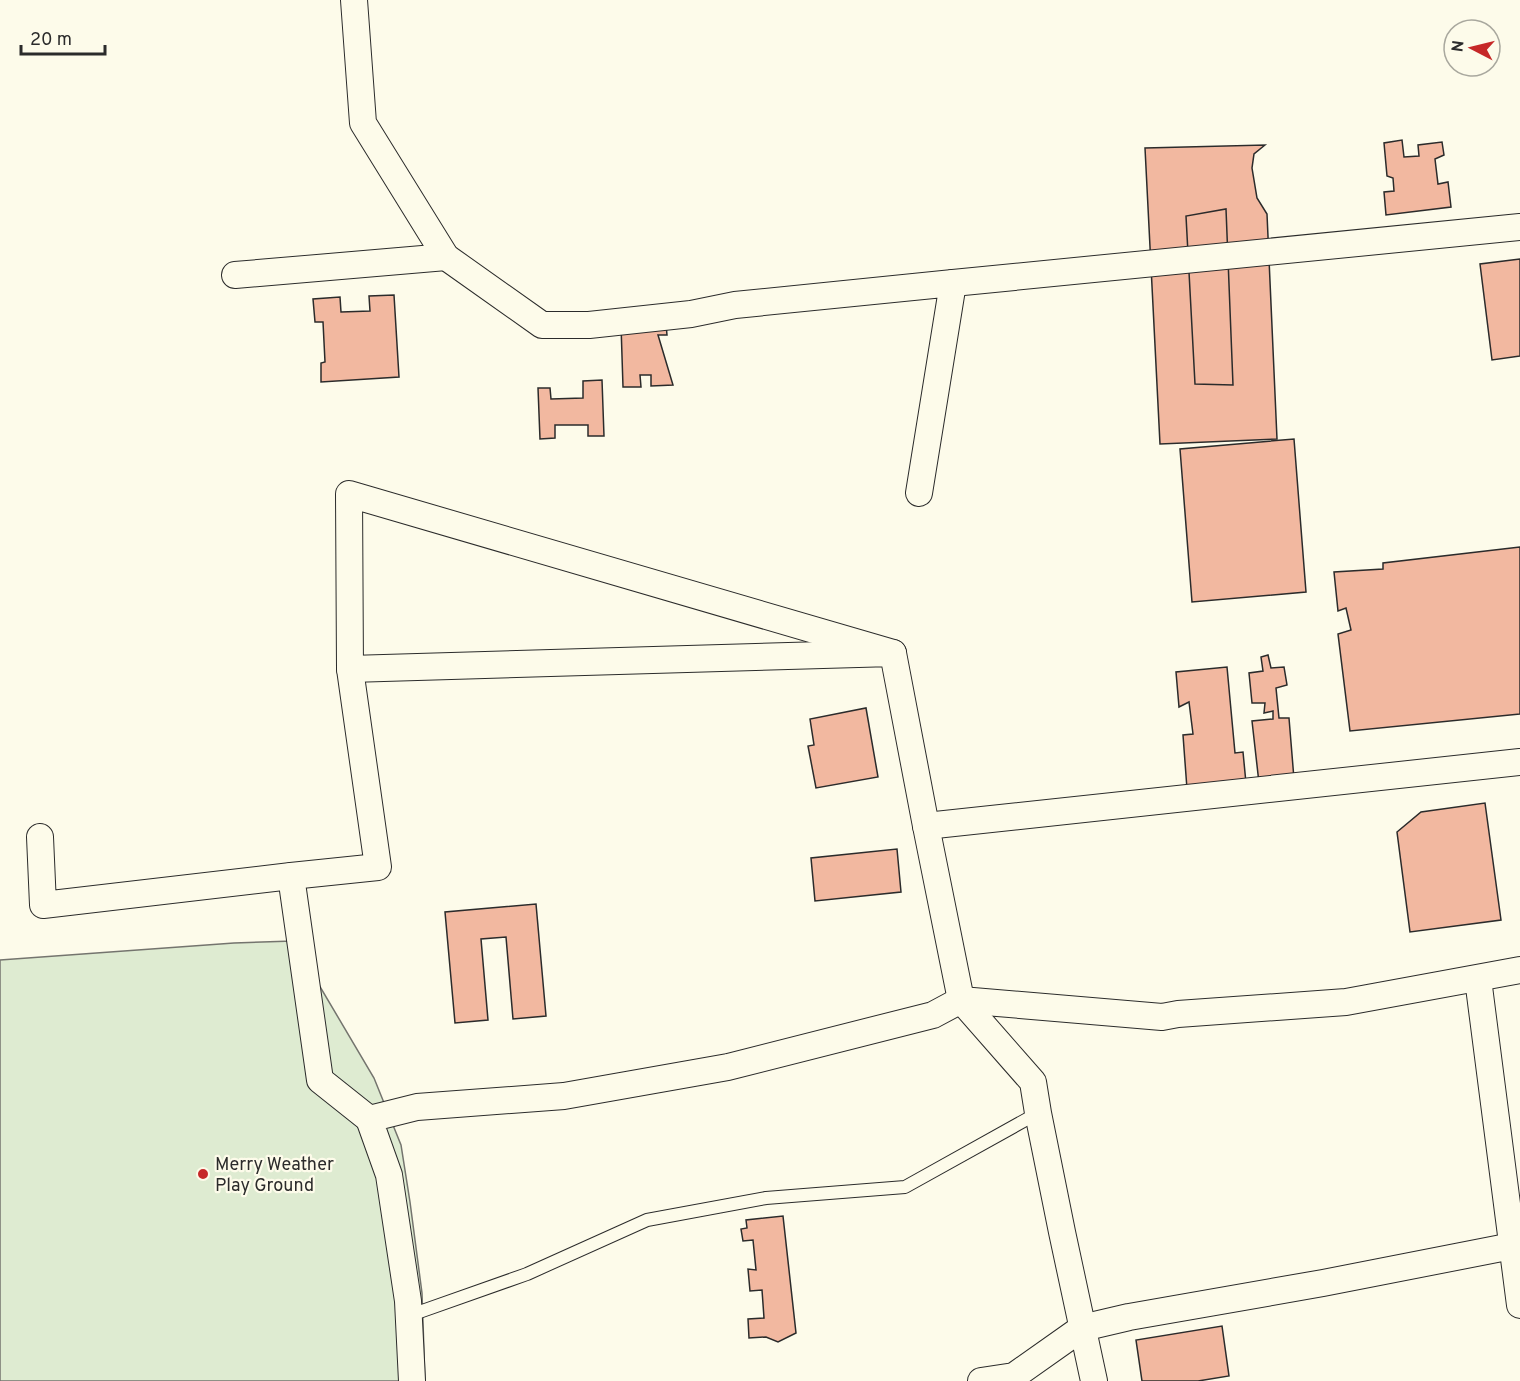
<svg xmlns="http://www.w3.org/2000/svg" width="1520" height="1381" font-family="Overpass,sans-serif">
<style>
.green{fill:#deebd1;stroke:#74746e;stroke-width:1.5}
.building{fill:#f2b8a0;stroke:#2b2b2b;stroke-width:1.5}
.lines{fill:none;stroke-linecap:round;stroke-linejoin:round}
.service-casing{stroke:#2b2b2b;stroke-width:14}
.minor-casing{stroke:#2b2b2b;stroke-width:28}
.service{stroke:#fdfbea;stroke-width:12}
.minor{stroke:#fdfbea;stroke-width:26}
.poi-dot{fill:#c62828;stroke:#fdfbea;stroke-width:2}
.labels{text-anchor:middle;stroke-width:4.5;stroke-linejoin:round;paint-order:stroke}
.poi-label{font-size:18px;fill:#2b2b2b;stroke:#fdfbea;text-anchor:start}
</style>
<rect width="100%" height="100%" fill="#fdfbea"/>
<path class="green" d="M293,941L374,1078L401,1145L410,1202L422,1293L425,1381H0V960L234,943Z"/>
<g class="building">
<path d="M1402,140L1404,157L1419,156L1418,145L1442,142L1444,155L1435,159L1438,184L1448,182L1451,207L1386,215L1384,192L1394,191L1393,178L1387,176L1384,143Z"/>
<path d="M1265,145L1254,154L1252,168L1257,198L1267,214L1277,439L1160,444L1145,148Z"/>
<path d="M1226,209L1233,385L1195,384L1186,216Z"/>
<path d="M1520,259V356L1492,360L1480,264Z"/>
<path d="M394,295L399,377L321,382V363L325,362L323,322H315L313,299L340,297L341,312L370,311L369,296Z"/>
<path d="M666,324L667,335H658L673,385L651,386V375H640L641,387H623L621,325Z"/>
<path d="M602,380L604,436H588V425H555V438L540,439L538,388H550L551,399L583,398V381Z"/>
<path d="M1294,439L1306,592L1192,602L1180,449Z"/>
<path d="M1520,547V714L1350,731L1338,634L1351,630L1346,608L1338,611L1334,572L1383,569V563Z"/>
<path d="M1268,655L1271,668L1284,667L1287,685L1276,688L1279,718H1289L1294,779L1259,783L1252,721L1273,719V711L1264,713L1265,703H1252L1249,673L1263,671L1261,657Z"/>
<path d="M1227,667L1235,753L1243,752L1246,783L1187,789L1183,735L1193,734L1189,702L1179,707L1176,672Z"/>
<path d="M866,708L878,777L816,788L808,746L814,745L810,719Z"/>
<path d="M1485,803L1501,920L1410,932L1397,832L1421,812Z"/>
<path d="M897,849L901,892L815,901L811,858Z"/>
<path d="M536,904L546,1016L513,1019L506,937L481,939L488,1020L455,1023L445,912Z"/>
<path d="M783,1216L796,1333L778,1342L766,1337L749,1338L748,1319L764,1318L762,1290L750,1291L748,1269L756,1270L753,1240L743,1241L741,1229L747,1228L746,1220Z"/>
<path d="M1222,1326L1229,1376L1198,1381H1142L1136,1340Z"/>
</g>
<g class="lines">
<defs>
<path id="service" d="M408,1316L527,1274L647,1220L766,1198L905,1187L1038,1113"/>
<g id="minor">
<path d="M354,0L363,123L446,257L542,325H589L691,314L735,305L953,283L919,493"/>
<path d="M235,275L446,257"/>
<path d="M953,283L1520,227"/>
<path d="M350,669L893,653L926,826L961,1000L1033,1082L1038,1113L1062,1232L1094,1381"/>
<path d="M926,826L1520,762"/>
<path d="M40,837L43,905L291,876L378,867L350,669L349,494L893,653"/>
<path d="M291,876L320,1080L369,1119"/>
<path d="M1478,979L1520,1305"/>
<path d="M412,1381L408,1301L389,1175L369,1119L417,1107L564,1096L728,1067L933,1015L961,1000L1162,1017L1178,1014L1346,1002L1520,970"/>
<path d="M981,1381L1014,1376L1082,1328L1129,1317L1323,1283L1512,1246"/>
</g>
</defs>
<use href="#service" class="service-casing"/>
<use href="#minor" class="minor-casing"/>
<use href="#service" class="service"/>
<use href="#minor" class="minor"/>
</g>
<circle class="poi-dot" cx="203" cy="1174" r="6"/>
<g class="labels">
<g class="poi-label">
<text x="215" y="1170">Merry Weather<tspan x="215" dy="21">Play Ground</tspan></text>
</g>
</g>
<g transform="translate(1472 48) rotate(277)"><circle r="28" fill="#fdfbea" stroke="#a9a89e" stroke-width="1.5"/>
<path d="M0-4.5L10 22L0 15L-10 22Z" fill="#c62828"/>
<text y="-9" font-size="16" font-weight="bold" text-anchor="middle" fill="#2b2b2b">N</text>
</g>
<path d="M21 45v9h84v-9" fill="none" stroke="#2b2b2b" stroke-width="3"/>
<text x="30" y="45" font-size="18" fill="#2b2b2b" stroke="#fdfbea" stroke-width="4.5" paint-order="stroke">20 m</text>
</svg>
